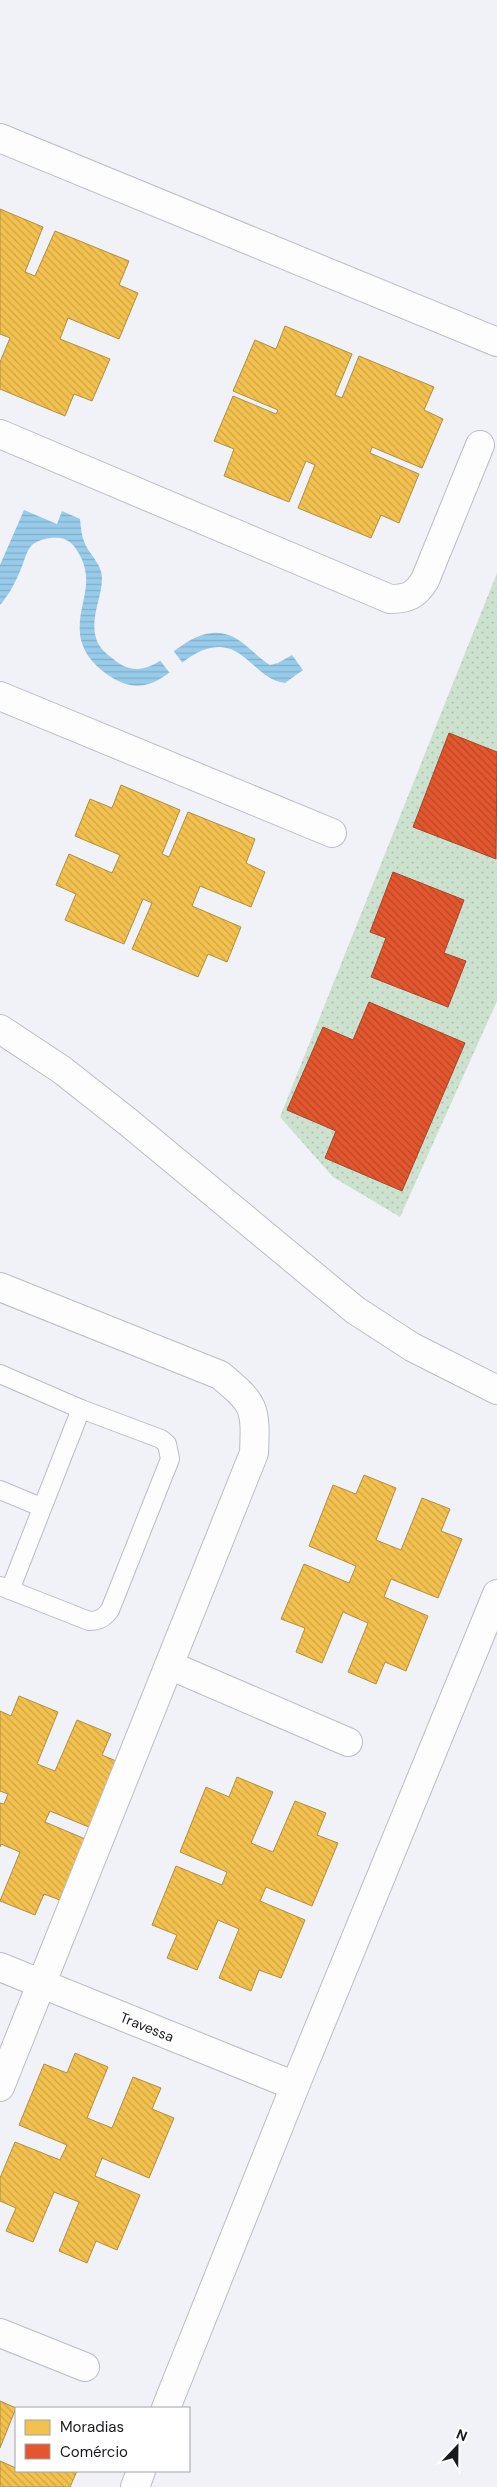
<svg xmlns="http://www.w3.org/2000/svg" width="497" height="2487" font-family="'DM Sans',sans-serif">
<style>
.park{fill:url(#park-dots)}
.water{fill:url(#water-rules)}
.pier{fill:#f0f2f8}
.homes{fill:url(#homes-back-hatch);stroke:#b18f40}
.shops{fill:url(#shops-back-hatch);stroke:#a74529}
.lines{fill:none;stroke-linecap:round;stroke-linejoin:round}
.service-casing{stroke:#bcbdc2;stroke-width:20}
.minor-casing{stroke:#bcbdc2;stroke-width:30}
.service{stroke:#fdfdfe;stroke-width:18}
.minor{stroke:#fdfdfe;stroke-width:28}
.labels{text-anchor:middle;stroke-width:5;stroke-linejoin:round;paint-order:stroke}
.street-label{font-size:14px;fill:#191a1e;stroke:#fff}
</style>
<defs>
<pattern id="park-dots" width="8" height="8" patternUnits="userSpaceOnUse" patternTransform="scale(1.25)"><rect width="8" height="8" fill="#cce2ce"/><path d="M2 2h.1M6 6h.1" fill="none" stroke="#afc1b0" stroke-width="1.8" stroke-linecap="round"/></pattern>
<pattern id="water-rules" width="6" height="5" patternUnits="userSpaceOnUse" patternTransform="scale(1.25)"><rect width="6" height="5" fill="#97cbe9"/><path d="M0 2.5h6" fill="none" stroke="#82aec7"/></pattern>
<pattern id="homes-back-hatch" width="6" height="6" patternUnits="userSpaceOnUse" patternTransform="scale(1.25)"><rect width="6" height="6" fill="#f2c14e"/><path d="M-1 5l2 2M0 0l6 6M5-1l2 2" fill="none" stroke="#cfa544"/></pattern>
<pattern id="shops-back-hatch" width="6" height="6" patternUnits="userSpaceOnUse" patternTransform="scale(1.25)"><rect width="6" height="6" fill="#e4572e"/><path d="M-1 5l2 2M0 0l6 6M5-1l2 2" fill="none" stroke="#b84727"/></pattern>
</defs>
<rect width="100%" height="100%" fill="#f0f2f8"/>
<path class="park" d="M497,573V1001L400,1217L333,1177L280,1117Z"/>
<path class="water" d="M24,510L57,524L62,511L80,519C81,526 81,534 84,541C88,554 102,563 102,578C102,598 90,617 96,638C98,646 105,653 112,658C151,692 174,636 212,633C237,630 251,653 270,665L278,663L292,655L303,670L285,683C258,680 247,648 220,647C178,646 161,708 111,677C98,669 85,656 81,640C74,607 98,585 78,552C74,545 68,539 60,538C51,537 39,539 32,545C26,551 24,562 21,569C16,581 9,595 0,605V565Z"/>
<path class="pier" d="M172,649L185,666L172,676L159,659Z"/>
<g class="homes">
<path d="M0,209L43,227L25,272L35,276L55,231L129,261L119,285L138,293L119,339L68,318L60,339L110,359L92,401L74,394L65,416L0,389V362L10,338L0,334Z"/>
<path d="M285,326L352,354L335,395L342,398L359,356L434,387L424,410L443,419L422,468L372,447L370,453L419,474L399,523L381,515L371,538L298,508L315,465L306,461L289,502L224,476L234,449L214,441L233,396L276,414L278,410L233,391L255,340L276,349Z"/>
<path d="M121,785L180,810L162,854L169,857L188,812L255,839L246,863L265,872L251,907L200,886L192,906L241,927L227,962L208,954L198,977L132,949L152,903L143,899L124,944L65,920L76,894L56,885L69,854L112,873L120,855L75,836L90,799L112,808Z"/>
<path d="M364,1475L396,1488L376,1540L401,1550L422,1498L450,1509L441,1531L462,1539L438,1598L391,1579L384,1597L428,1616L406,1671L385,1662L376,1684L348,1672L368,1623L343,1612L322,1663L296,1652L305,1628L281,1619L304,1564L349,1583L356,1566L309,1546L333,1485L356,1494Z"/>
<path d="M19,1696L58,1712L37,1764L55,1771L77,1720L111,1734L102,1755L123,1764L96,1830L50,1811L45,1822L90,1841L65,1902L44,1894L35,1915L0,1901L20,1852L1,1844L0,1847V1803L4,1804L8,1794L0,1791V1711L11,1716Z"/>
<path d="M237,1777L273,1792L251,1843L273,1852L295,1801L326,1813L317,1835L338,1843L312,1906L266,1887L260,1901L305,1920L281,1978L259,1970L251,1991L219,1978L239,1929L218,1920L197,1970L167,1958L177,1935L152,1925L176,1866L222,1885L227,1872L180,1852L206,1787L229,1797Z"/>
<path d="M75,2053L108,2067L87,2118L112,2128L133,2077L161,2088L152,2109L174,2118L149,2178L102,2158L95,2176L140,2195L117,2250L96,2241L87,2263L59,2251L79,2202L54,2192L33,2242L6,2231L16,2208L0,2201V2178L15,2142L60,2160L67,2145L19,2125L44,2064L67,2073Z"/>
<path d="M0,2401L16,2408L0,2448Z"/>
<path d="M0,2461L16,2468V2471H77L70,2487H0Z"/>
</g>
<g class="shops">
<path d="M449,733L497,752L496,859L413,827Z"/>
<path d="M393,872L464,900L444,953L466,961L448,1007L371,977L386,938L370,932Z"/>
<path d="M369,1002L465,1043L402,1191L325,1158L336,1131L287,1110L323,1027L353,1040Z"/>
</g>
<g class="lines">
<defs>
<g id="service">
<path d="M0,1374L81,1409L161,1439L167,1444L170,1459L110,1610C104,1618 99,1621 89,1621L0,1586"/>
<path d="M0,1490L41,1507"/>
<path d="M10,1590L81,1409"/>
</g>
<g id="minor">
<path d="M0,138L497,342"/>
<path d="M0,434L390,599C408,599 416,595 425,580L480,445"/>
<path d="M0,696L332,833"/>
<path d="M0,1029L62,1070L128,1122L355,1310L412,1347L497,1390"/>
<path d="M0,1287L220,1375C255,1404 256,1407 254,1453L0,2087"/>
<path d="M169,1665L348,1742"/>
<path d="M0,1967L295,2086"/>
<path d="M0,2333L85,2367"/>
<path d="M166,2408L295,2086L497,1594"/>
<path d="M135,2487L141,2471"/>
</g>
</defs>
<use href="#service" class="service-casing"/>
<use href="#minor" class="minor-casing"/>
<use href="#service" class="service"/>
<use href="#minor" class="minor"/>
</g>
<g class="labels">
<g class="street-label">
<text transform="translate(147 2027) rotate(22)" y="5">Travessa</text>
</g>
</g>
<rect x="15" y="2407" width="175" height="65" fill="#ffffff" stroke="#a3a3a5"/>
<rect x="25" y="2420" width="25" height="15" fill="#f2c14e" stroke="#a3a3a5"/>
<text x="60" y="2432" font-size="15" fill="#191a1e">Moradias</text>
<rect x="25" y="2444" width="25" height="15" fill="#e4572e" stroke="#a3a3a5"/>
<text x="60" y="2457" font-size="15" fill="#191a1e">Comércio</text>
<g transform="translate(457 2447) rotate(22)" stroke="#ffffff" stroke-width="4" paint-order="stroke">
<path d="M0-4L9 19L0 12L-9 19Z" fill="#191a1e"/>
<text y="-8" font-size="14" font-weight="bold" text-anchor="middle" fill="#191a1e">N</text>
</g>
</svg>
